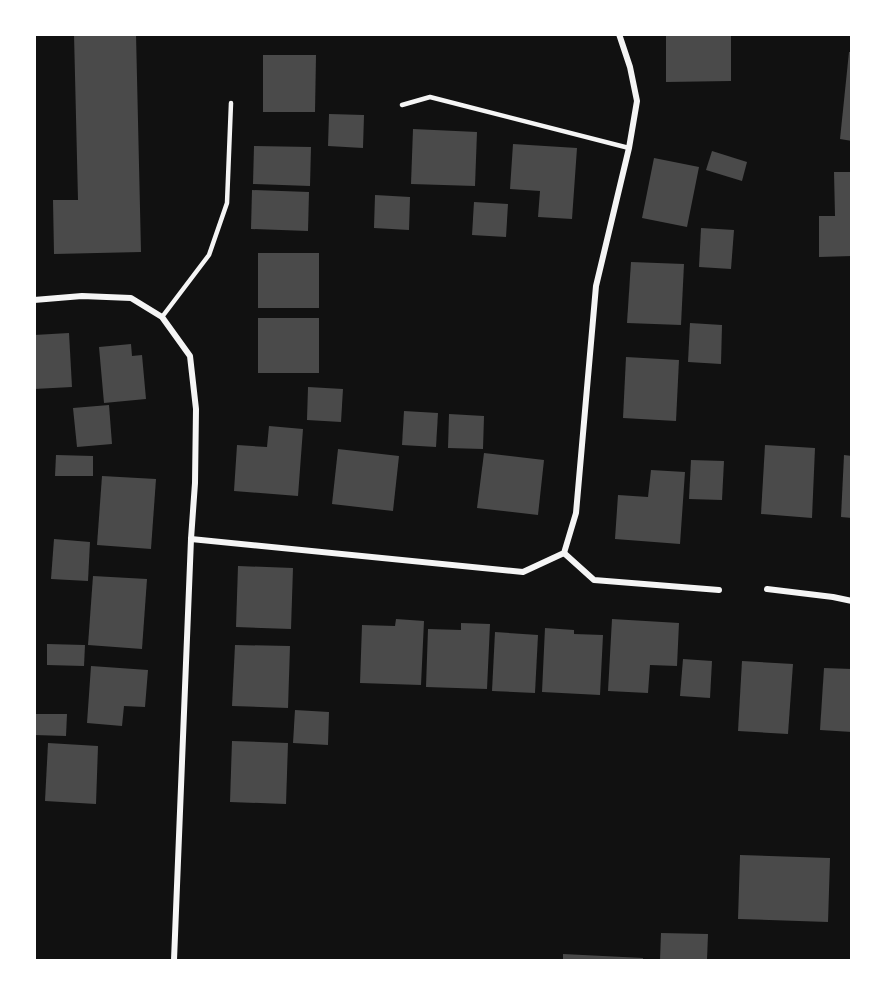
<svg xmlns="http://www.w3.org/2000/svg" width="886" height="995" font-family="Lato,sans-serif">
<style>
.building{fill:#4a4a4a}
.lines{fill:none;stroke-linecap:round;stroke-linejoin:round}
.service{stroke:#f5f5f5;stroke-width:4.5}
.minor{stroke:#f5f5f5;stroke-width:6}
</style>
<rect width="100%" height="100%" fill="#111"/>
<g class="building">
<path d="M74,34H136L141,252L54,254L53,200H78Z"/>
<path d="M666,34H731V81L666,82Z"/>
<path d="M849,52H852V141L840,139Z"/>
<path d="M263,55H316L315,112H263Z"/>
<path d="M329,114L364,115L363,148L328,146Z"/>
<path d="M413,129L477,132L475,186L411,184Z"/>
<path d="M513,144L577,148L572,219L538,217L540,191L510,189Z"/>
<path d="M254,146L311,147L310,186L253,184Z"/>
<path d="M712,151L747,162L742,181L706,170Z"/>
<path d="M654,158L699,167L687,227L642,218Z"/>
<path d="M834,172H852V256L819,257V216H835Z"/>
<path d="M252,190L309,192L308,231L251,229Z"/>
<path d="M375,195L410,197L409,230L374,228Z"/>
<path d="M474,202L508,204L506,237L472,235Z"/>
<path d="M701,228L734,230L731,269L699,267Z"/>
<rect x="258" y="253" width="61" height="55"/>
<path d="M631,262L684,264L681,325L627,323Z"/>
<rect x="258" y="318" width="61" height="55"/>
<path d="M690,323L722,325L721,364L688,362Z"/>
<path d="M69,333L72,387L34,389V335Z"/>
<path d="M131,344L132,356L142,355L146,399L104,403L99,347Z"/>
<path d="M626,357L679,360L676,421L623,418Z"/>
<path d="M308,387L343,389L341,422L307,420Z"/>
<path d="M109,405L112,444L77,447L73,408Z"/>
<path d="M404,411L438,413L436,447L402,445Z"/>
<path d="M449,414L484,416L483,449L448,448Z"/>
<path d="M269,426L303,429L298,496L234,491L237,445L267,447Z"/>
<path d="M765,445L815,448L812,518L761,514Z"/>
<path d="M338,449L399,456L393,511L332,504Z"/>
<path d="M484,453L544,460L538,515L477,508Z"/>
<path d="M56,455L93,456V476H55Z"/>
<path d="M844,455L852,456V518L841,517Z"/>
<path d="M691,460L724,461L722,500L689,499Z"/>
<path d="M651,470L685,472L680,544L615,539L618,495L648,497Z"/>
<path d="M102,476L156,479L151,549L97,545Z"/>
<path d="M54,539L90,542L88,581L51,579Z"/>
<path d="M238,566L293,568L291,629L236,627Z"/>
<path d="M93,576L147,579L142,649L88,645Z"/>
<path d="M396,619L424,621L421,685L360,683L362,625L395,626Z"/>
<path d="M612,619L679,623L677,666L650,665L648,693L608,691Z"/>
<path d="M461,623L490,624L487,689L426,687L428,629L461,630Z"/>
<path d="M545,628L574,630V634L603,635L600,695L542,692Z"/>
<path d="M495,632L538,635L535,693L492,691Z"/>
<path d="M47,644L85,645L84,666L47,665Z"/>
<path d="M235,645L290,646L288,708L232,706Z"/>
<path d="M683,659L712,661L710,698L680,696Z"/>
<path d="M742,661L793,664L788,734L738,731Z"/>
<path d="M91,666L148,670L145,707L124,706L122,726L87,723Z"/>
<path d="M824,668L852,669V732L820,730Z"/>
<path d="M295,710L329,712L328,745L293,743Z"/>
<path d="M34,714H67L66,736L34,735Z"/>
<path d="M232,741L288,743L286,804L230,802Z"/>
<path d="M48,743L98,746L96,804L45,801Z"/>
<path d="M740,855L830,858L828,922L738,919Z"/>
<path d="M661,933L708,934L707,960H660Z"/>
<path d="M563,954L643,958V960H563Z"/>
</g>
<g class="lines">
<g class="service">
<path d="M402,105L430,97L629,148"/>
<path d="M162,317L209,255L227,203L231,103"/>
</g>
<g class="minor">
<path d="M34,300L82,296L131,298L162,317L190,356L196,409L195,483L191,539L174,960"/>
<path d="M191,539L523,572L564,553L576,513L596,286L629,148L637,101L630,67L619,34"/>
<path d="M564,553L594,580L719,590"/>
<path d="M767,589L833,597L852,601"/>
</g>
</g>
<rect width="886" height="995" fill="none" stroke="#ffffff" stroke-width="72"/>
</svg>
